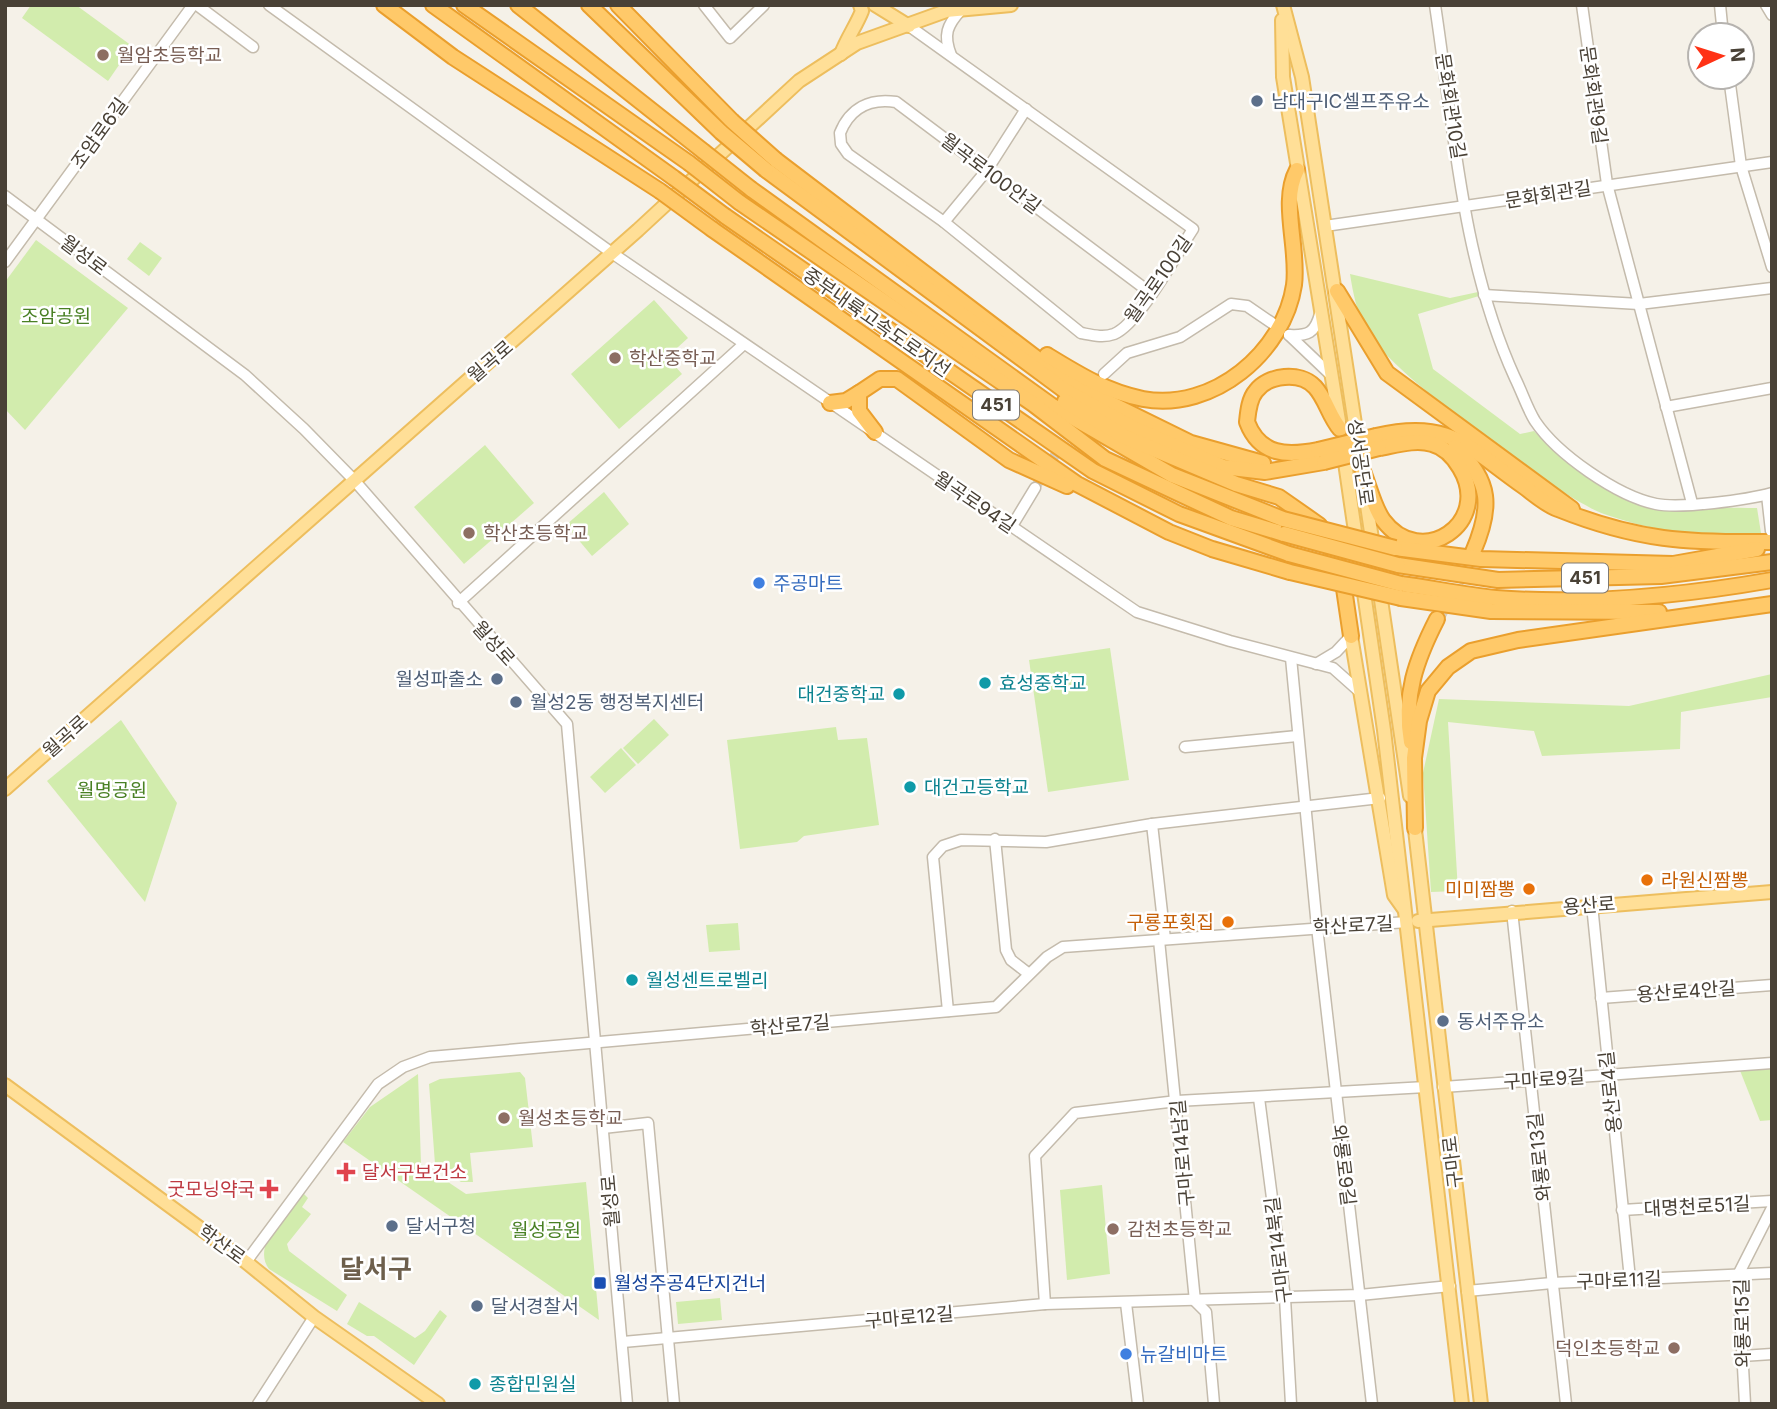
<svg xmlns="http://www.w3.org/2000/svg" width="1777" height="1409" font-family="Inter,'Noto Sans KR',sans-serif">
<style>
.green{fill:#d2ecad}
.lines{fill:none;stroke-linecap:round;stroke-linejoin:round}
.minor-tunnel{stroke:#d3cec4;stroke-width:10;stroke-dasharray:10 5;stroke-linecap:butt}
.highway-tunnel{stroke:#d3cec4;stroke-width:14;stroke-dasharray:14 7;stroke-linecap:butt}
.minor-casing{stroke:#c4bbac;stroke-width:13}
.major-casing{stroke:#edbe5e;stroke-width:16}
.highway-casing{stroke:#ea9f2d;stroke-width:18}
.minor{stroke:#fff;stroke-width:10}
.major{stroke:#ffdf97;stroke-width:12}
.highway{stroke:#ffc969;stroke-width:14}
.highway-bridge-casing{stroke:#ea9f2d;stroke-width:18;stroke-linecap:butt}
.highway-bridge{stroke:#ffc969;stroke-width:14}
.education-dot{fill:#8d6e63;stroke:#fff;stroke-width:2.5}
.service-dot{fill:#5c6f8a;stroke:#fff;stroke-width:2.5}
.shop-dot{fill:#3f7fe0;stroke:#fff;stroke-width:2.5}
.culture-dot{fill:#0f9aa8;stroke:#fff;stroke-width:2.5}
.food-dot{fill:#e8710a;stroke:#fff;stroke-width:2.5}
.health-dot{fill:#e0444e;stroke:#fff;stroke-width:2.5}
.transit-dot{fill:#1a4fb4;stroke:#fff;stroke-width:2.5}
.labels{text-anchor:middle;stroke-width:5;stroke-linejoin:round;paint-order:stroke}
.shield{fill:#fff;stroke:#807a72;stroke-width:2}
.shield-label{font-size:18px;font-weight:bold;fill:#494136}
.education-label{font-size:19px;fill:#785e54;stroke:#fff;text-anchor:start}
.street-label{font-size:19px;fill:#494136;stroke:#fff}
.service-label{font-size:19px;fill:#4e5e75;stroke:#fff;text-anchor:start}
.park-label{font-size:19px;fill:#498024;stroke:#fff}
.shop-label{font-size:19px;fill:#366cbe;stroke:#fff;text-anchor:start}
.culture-label{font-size:19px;fill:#0d838f;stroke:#fff;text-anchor:start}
.food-label{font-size:19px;fill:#c56008;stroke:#fff;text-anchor:end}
.health-label{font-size:19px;fill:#be3a42;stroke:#fff;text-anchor:start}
.transit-label{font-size:19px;fill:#164399;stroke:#fff;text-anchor:start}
.district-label{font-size:26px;font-weight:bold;fill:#6d5f4c;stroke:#fff}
</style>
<rect width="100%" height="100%" fill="#f5f1e8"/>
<g class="green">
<path d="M31,5H76L132,46L108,81L22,18Z"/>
<path d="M36,240L128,308L25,430L5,409V282Z"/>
<path d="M140,242L162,258L149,276L127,259Z"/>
<path d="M1350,274L1450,298L1478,292L1479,296L1418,314L1433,369L1520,434L1534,431C1606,509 1657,507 1757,508L1761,533C1700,536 1662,534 1604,514C1561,499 1386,369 1366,330C1357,313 1353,293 1350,274Z"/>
<path d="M654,300L688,338L667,357L682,374L619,429L571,374Z"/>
<path d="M485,445L534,503L464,564L414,507Z"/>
<path d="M604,492L629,524L592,556L566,525Z"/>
<path d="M1110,648L1129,780L1048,792L1029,660Z"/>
<path d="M1772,674V697L1681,712L1680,749L1542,756L1534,731L1448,722L1458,891L1431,892L1423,773L1439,699L1629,706Z"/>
<path d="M654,719L669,735L638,764L623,748Z"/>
<path d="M121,720L177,803L145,902L47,781Z"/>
<path d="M836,727L838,740L867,738L879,825L804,836L797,842L740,849L727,740Z"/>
<path d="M621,748L636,765L605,793L590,777Z"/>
<path d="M738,923L740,950L709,952L706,925Z"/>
<path d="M1772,1066V1120L1760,1121L1739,1068Z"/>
<path d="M520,1072L525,1078L533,1147L470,1153L473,1182H461L435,1164L429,1084L440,1079Z"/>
<path d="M418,1074L421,1164L466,1194L586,1182L599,1320L343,1142L370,1107Z"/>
<path d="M1102,1185L1110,1274L1067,1280L1060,1190Z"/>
<path d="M301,1191L308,1198L302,1207L311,1214L287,1244L289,1251L347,1295L337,1311L269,1269C251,1246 287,1211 301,1191Z"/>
<path d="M720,1298L722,1320L678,1324L676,1302Z"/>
<path d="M359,1302L415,1338L425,1331L440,1310L447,1316L414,1365L374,1336H367L347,1324Z"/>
</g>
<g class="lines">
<path class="minor-tunnel" d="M1035,488L1071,429"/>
<path class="highway-tunnel" d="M1437,619L1473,552"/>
<defs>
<g id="minor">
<path d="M197,5L253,47"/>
<path d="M269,5L612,253L1137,612L1230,641L1333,668L1360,692"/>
<path d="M704,5L730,38L764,5"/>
<path d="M1435,5C1454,130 1462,262 1515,378C1522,392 1527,408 1535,421C1557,454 1617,496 1656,504C1680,509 1747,500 1772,493"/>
<path d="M1582,5L1607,184L1692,503"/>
<path d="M1720,5L1723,35"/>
<path d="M1766,5L1772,15"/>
<path d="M909,26L1193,229C1177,253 1139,324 1114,334C1103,338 1092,335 1081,333L944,222L848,154L841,144L840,133C850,108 870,98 896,102L1152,294"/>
<path d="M951,55C943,35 947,25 961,10"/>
<path d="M1729,77L1741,166L1772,267"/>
<path d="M5,196L245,375L304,429L354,480L567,724L627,1404"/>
<path d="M944,222L987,170L1026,109"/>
<path d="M1325,226L1772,162"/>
<path d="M5,262L193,5"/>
<path d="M1484,295L1639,304L1772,288"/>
<path d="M1289,335L1332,376"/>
<path d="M1289,335C1308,336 1315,333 1320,314"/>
<path d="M1104,374L1127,353L1180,337L1231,304L1247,306L1272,323"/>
<path d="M1666,407L1772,388"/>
<path d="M1767,495L1771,531"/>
<path d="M1012,526L1035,488"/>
<path d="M458,603L744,344"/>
<path d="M1291,658L1317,927L1372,1404"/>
<path d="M1316,664L1336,652L1351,636"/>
<path d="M1185,747L1297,736"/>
<path d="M1152,824L1380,798"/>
<path d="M995,839L1006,950L1011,960L1029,974"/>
<path d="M1592,905L1630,1279"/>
<path d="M1512,911L1566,1404"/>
<path d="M1159,940L1195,1301L1206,1312L1214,1404"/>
<path d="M1601,998L1772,985"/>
<path d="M948,1011L933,857L943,846L961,840L1046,842L1152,824L1165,939"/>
<path d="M1443,1087L1772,1063"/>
<path d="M1259,1098L1285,1298L1291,1404"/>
<path d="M603,1128L648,1123L674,1404"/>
<path d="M1622,1210L1772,1201"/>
<path d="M246,1262L378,1084L403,1067L430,1057L996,1007L1047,957L1063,947L1407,922"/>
<path d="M1467,1291L1552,1283L1772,1273"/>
<path d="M1126,1303L1138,1404"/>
<path d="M1045,1304L1035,1156L1075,1113L1177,1101L1426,1087"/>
<path d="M623,1342L1045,1304L1360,1295L1450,1286"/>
<path d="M1742,1356L1772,1354"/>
<path d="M258,1404L314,1317"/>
<path d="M1745,1404L1738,1275L1772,1208"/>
</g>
<g id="major">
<path d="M875,5L909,26"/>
<path d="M1283,5L1302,77L1359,450"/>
<path d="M1282,20L1283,77L1340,427"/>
<path d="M841,54C847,38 856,26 862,11L860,5"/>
<path d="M1343,449L1384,730L1462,1404"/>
<path d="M1364,485L1410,796"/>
<path d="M1351,636L1394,895L1404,909"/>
<path d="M5,789L638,230L799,81L857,43L946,11L1011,5"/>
<path d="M1414,821L1481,1404"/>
<path d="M1418,921L1772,892"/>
<path d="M5,1085L246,1262L314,1317L438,1404"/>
</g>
<g id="highway">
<path d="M384,5L453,57L660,191"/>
<path d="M433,5L674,178"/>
<path d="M464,5L689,163"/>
<path d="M518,5L703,151"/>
<path d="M589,5L721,132"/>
<path d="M618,5L732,121"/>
<path d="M776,160L1069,383L1191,443L1263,463"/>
<path d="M766,170L1064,390L1131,427L1223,467L1265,472L1324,462"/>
<path d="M751,189L1051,405L1172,475L1283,519"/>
<path d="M739,202L1033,404L1105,459L1231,518L1284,534"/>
<path d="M725,216L1093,471L1179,514L1289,554"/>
<path d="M712,229L1077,484L1169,532L1212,549L1290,572"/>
<path d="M1337,291L1387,373L1572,509"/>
<path d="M1047,355C1078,374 1107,392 1143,399C1213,412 1284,352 1294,285C1299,248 1280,202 1297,170"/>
<path d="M1065,401L1125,437L1236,484L1279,497L1319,525L1327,536L1342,575L1351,636"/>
<path d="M830,403L846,401L859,393"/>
<path d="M875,432L859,411V393L880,379H897L1009,460L1067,486"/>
<path d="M1376,436C1450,419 1466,446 1523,486C1534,494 1546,505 1558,509C1638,541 1687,543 1772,542"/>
<path d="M1455,447C1492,481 1492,508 1473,552"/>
<path d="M1318,450C1287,456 1260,456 1247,422C1248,412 1249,399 1256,391C1268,375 1300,371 1315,387C1326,399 1329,416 1340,429"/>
<path d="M1361,466C1368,482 1373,506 1383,520C1421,571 1493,523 1460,468C1454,458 1444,447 1432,444C1416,439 1396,445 1379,448"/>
<path d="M1395,548L1481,559L1673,564L1757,549"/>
<path d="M1398,565L1498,580L1661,576L1772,562"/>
<path d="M1401,584C1432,588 1464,595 1496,598C1588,605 1681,596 1772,580"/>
<path d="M1401,598L1491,611L1659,612"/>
<path d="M1411,742C1403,696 1416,660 1437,619"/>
<path d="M1415,828L1414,758L1419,721L1428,691L1448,667L1471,651L1518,640L1772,604"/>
</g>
</defs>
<use href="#minor" class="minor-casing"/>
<use href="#major" class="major-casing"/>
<use href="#highway" class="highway-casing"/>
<use href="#minor" class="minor"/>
<use href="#major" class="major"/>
<use href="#highway" class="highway"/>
<defs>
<g id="highway-bridge">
<path d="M732,121L776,160"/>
<path d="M721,132L766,170"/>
<path d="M703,151L751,189"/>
<path d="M689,163L739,202"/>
<path d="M674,178L725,216"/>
<path d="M660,191L712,229"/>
<path d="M1318,450L1376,436"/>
<path d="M1324,462L1379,448"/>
<path d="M1283,519L1395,548"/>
<path d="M1284,534L1398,565"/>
<path d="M1289,554L1401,584"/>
<path d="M1290,572L1401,598"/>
</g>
</defs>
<use href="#highway-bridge" class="highway-bridge-casing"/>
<use href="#highway-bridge" class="highway-bridge"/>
</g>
<g class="education-dot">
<circle cx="103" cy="55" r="7"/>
<circle cx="615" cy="358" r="7"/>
<circle cx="469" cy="533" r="7"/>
<circle cx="504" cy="1118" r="7"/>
<circle cx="1113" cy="1229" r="7"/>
<circle cx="1674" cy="1348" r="7"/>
</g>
<g class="service-dot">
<circle cx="1257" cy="101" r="7"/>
<circle cx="497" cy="679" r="7"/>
<circle cx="516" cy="702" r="7"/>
<circle cx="1443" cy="1021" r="7"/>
<circle cx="392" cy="1226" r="7"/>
<circle cx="477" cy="1306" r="7"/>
</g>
<g class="shop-dot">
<circle cx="759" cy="583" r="7"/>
<circle cx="1126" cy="1354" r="7"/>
</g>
<g class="culture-dot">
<circle cx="985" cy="683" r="7"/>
<circle cx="899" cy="694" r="7"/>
<circle cx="910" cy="787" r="7"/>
<circle cx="632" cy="980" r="7"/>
<circle cx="475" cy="1384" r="7"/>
</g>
<g class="food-dot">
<circle cx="1647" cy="880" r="7"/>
<circle cx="1529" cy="889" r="7"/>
<circle cx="1228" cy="922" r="7"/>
</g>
<g class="health-dot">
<path d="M342.5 1161.5h7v7h7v7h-7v7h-7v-7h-7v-7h7z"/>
<path d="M265.5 1178.5h7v7h7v7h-7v7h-7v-7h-7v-7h7z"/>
</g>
<rect class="transit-dot" x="593" y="1276" width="14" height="14" rx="3.5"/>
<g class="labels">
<g class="shield">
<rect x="973" y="390.5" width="46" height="29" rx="5"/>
<rect x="1562" y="563.5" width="46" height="29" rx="5"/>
</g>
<g class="shield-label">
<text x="996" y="411">451</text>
<text x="1585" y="584">451</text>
</g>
<g class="education-label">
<text x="117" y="62">월암초등학교</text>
<text x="629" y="365">학산중학교</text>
<text x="483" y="540">학산초등학교</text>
<text x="518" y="1125">월성초등학교</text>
<text x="1127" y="1236">감천초등학교</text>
<text x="1660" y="1355" text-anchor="end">덕인초등학교</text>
</g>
<g class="street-label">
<text transform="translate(1594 95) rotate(82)" y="7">문화회관9길</text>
<text transform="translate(1451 106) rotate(81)" y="7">문화회관10길</text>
<text transform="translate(99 133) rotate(-54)" y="7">조암로6길</text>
<text transform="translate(991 173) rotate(37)" y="7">월곡로100안길</text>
<text transform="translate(1548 194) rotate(-9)" y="7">문화회관길</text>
<text transform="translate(84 255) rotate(37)" y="7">월성로</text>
<text transform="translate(1158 279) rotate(-55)" y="7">월곡로100길</text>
<text transform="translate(877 322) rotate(35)" y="7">중부내륙고속도로지선</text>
<text transform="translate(490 361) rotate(-41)" y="7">월곡로</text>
<text transform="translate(1361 462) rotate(82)" y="7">성서공단로</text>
<text transform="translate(975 502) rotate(34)" y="7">월곡로94길</text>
<text transform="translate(494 643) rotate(48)" y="7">월성로</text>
<text transform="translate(65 736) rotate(-42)" y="7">월곡로</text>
<text transform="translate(1589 905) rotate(-4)" y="7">용산로</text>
<text transform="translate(1353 925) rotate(-3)" y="7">학산로7길</text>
<text transform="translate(1686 991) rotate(-4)" y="7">용산로4안길</text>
<text transform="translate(790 1025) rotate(-5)" y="7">학산로7길</text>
<text transform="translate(1544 1079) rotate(-4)" y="7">구마로9길</text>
<text transform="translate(1610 1092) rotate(-96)" y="7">용산로4길</text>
<text transform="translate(1182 1153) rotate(-95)" y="7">구마로14남길</text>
<text transform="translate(1539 1157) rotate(-96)" y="7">와룡로13길</text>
<text transform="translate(1452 1162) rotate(-97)" y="7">구마로</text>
<text transform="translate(1344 1165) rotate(83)" y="7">와룡로9길</text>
<text transform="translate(610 1201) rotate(-95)" y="7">월성로</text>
<text transform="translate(1697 1206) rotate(-3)" y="7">대명천로51길</text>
<text transform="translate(222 1244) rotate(36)" y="7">학산로</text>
<text transform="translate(1278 1250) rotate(-97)" y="7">구마로14북길</text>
<text transform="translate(1619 1280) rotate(-2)" y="7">구마로11길</text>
<text transform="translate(909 1317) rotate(-5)" y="7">구마로12길</text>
<text transform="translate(1742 1323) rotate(-91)" y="7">와룡로15길</text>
</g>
<g class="service-label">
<text x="1271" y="108">남대구IC셀프주유소</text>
<text x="483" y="686" text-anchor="end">월성파출소</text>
<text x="530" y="709">월성2동 행정복지센터</text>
<text x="1457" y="1028">동서주유소</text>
<text x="406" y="1233">달서구청</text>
<text x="491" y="1313">달서경찰서</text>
</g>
<g class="park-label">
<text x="56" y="323">조암공원</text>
<text x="112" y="797">월명공원</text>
<text x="546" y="1237">월성공원</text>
</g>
<g class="shop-label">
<text x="773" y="590">주공마트</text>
<text x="1140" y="1361">뉴갈비마트</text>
</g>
<g class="culture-label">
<text x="999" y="690">효성중학교</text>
<text x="885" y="701" text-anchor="end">대건중학교</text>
<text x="924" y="794">대건고등학교</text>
<text x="646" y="987">월성센트로벨리</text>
<text x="489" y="1391">종합민원실</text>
</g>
<g class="food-label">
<text x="1661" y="887" text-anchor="start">라원신짬뽕</text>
<text x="1515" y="896">미미짬뽕</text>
<text x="1214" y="929">구룡포횟집</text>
</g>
<g class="health-label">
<text x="362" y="1179">달서구보건소</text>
<text x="255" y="1196" text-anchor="end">굿모닝약국</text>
</g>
<g class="transit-label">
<text x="614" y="1290">월성주공4단지건너</text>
</g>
<g class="district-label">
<text x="376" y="1278">달서구</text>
</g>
</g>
<rect width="1777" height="1409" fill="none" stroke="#494136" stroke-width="14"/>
<g transform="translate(1721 56) rotate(86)"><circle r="33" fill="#ffffff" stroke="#b6b3af" stroke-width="2"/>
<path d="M0-5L12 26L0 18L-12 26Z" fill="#ff3215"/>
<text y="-10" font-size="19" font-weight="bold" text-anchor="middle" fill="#494136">N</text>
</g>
</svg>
